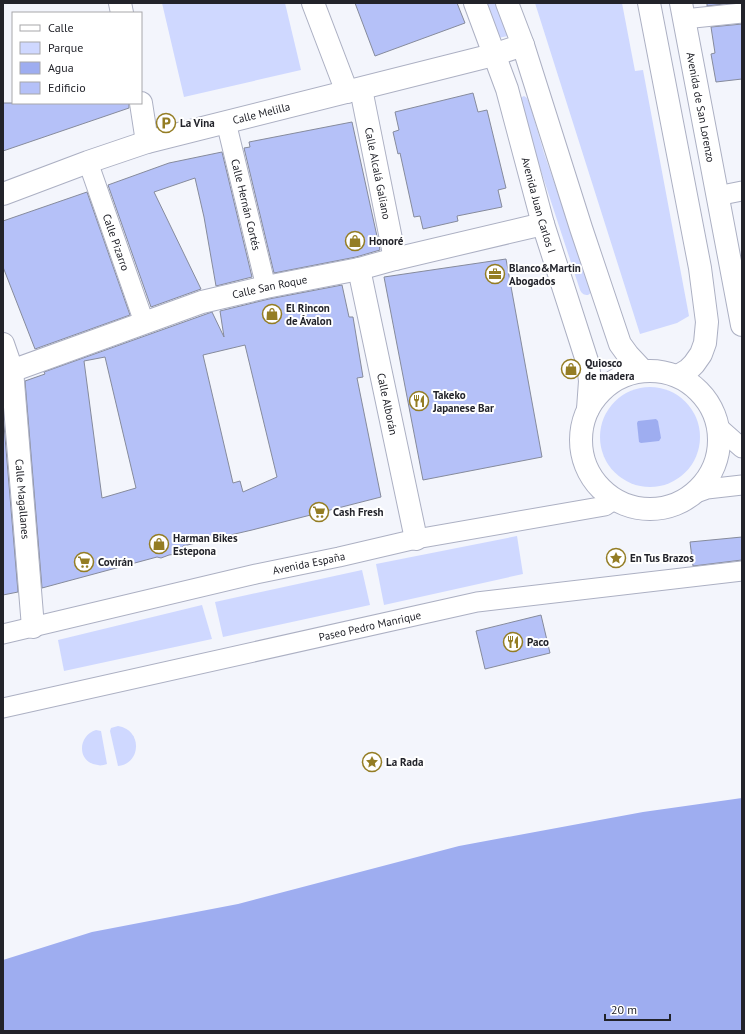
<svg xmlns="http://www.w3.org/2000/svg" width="745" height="1034" font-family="'PT Sans',sans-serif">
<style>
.green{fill:#cfd8ff}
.water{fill:#9eadf0}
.building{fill:#b5c1f8;stroke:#868b9c;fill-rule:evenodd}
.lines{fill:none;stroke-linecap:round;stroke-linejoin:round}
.pedestrian-casing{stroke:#acb0c3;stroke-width:21}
.minor-casing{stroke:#acb0c3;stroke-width:24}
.secondary-casing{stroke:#acb0c3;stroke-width:24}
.pedestrian{stroke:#fff;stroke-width:19}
.minor{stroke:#fff;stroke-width:22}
.secondary{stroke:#fff;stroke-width:22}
.labels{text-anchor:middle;stroke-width:4;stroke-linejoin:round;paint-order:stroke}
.street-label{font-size:11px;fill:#22232a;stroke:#fff}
.poi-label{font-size:11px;font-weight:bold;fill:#22232a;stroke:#fff;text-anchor:start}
</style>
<rect width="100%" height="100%" fill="#f3f5fc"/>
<g class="green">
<path d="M162,3H285L301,70L184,97Z"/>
<path d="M486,3H497L508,36L498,38Z"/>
<path d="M535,3H622L635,71L643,70L689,316L677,323L640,334Z"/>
<path d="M524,96L527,98L530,105L544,153L592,292L588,295C584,295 582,294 580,290L522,113L520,98Z"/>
<circle cx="650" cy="437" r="50"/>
<path d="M517,536L523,574L384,605L376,564Z"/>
<path d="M362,570L370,605L223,637L215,602Z"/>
<path d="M202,605L212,639L64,671L58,640Z"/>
<path d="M118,726C143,730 141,764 118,766L110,731L111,728Z"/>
<path d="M96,730L101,731L107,764C104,765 100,766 98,765C77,763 77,736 96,730Z"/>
</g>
<g class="water">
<path d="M656,419L658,421L661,438L659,441L641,443L639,442L637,423L638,421Z"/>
<path d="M742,798V1031H3V960L92,932L238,904L459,846L643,812Z"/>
</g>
<g class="building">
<path d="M355,3H457L465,23L375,56Z"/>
<path d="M707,3H732L707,6Z"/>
<path d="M742,24V79L716,82L711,54L715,53L711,27Z"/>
<path d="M473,93L478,112L487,110L506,188L498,190L502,207L457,216L458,221L423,229L420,216L414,217L400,153L398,154L393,132L399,130L395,112Z"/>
<path d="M3,103H129V108L3,151Z"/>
<path d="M352,122L380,250L356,257L274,273L244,148L250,147L249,142Z"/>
<path d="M222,152L252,277L216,286L204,217L195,178L154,192L201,289L151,307L108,185L169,163Z"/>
<path d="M87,192L130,315L35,349L3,267V221Z"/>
<path d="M506,259L542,457L423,480L384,277Z"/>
<path d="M342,285L349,317H353L363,377L357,378L381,497L252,530L183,546L182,553L169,555L161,558L157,557L42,588L25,381L45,374L44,372L212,312L224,337L220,311L269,299ZM245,345L277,477L243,492L240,481L233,483L203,355ZM105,357L136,488L102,498L84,361Z"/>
<path d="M3,413L18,592L3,595Z"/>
<path d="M742,537V560L693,566L690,542Z"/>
<path d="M541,615L550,653L485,669L476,631Z"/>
</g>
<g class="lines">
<defs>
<g id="pedestrian">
<path d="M684,19L742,13"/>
<path id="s1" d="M226,122L266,287"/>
<path id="s2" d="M88,162L144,322"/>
<path d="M717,196L742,191"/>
<path d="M718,427L742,448"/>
<path d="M693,494L707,489L742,485"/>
<path id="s3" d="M3,634L256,574L339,557L416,539L605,506L615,499"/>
<path id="s4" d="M3,708L477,602L742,571"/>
</g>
<g id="minor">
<path d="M120,3L122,13"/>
<path d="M313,3L347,92"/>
<path d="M649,3L700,268L707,322L705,343L701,354L694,364L688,370L678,376"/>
<path id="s5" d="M681,3L742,325"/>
<path id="s6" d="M361,89L395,259"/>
<path d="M141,103L147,142"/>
<path id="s7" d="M3,194L88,162L147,142L493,55L523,45"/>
<path id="s8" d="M359,269L416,539"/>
<path id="s9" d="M3,344L12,370L33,627"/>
<path id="s10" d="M3,374L202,302L266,287L359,269L395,259L543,224"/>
</g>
<g id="secondary">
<path id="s11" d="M475,3L507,89L543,224L588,364L590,381L588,409"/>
<path d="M507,3L523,45L581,228L620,344L628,355L643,371"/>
<circle cx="650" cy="440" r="69"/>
</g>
</defs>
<use href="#pedestrian" class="pedestrian-casing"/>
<use href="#minor" class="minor-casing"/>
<use href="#secondary" class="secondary-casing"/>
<use href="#pedestrian" class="pedestrian"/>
<use href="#minor" class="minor"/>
<use href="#secondary" class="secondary"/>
</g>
<defs>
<symbol id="parking-ring" viewBox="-11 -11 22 22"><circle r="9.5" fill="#fff" stroke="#947d24" stroke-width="1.5"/><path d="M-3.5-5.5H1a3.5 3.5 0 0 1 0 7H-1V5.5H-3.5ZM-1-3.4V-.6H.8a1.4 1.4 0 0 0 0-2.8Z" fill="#947d24"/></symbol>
<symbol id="shop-ring" viewBox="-11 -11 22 22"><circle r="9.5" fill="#fff" stroke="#947d24" stroke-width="1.5"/><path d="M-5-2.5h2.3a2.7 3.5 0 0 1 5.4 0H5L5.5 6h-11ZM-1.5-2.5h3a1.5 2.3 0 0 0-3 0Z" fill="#947d24"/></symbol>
<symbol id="office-ring" viewBox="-11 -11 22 22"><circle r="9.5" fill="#fff" stroke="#947d24" stroke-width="1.5"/><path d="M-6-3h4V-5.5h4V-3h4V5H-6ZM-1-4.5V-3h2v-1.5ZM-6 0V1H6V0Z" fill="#947d24"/></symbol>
<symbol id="restaurant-ring" viewBox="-11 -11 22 22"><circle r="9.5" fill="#fff" stroke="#947d24" stroke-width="1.5"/><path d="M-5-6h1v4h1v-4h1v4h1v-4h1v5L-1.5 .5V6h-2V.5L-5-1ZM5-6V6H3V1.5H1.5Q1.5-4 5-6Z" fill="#947d24"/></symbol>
<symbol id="supermarket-ring" viewBox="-11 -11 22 22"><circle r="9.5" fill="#fff" stroke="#947d24" stroke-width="1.5"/><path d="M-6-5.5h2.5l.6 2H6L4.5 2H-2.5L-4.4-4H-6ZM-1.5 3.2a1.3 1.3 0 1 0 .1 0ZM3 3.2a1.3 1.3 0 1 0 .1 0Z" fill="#947d24"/></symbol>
<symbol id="sight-ring" viewBox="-11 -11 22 22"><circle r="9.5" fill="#fff" stroke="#947d24" stroke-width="1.5"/><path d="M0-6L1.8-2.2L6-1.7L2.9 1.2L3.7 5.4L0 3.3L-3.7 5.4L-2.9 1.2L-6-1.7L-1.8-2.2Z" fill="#947d24"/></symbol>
</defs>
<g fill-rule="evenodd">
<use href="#parking-ring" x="155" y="112" width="22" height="22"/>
<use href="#shop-ring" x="344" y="230" width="22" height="22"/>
<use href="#office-ring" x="484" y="263" width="22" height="22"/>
<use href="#shop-ring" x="261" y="303" width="22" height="22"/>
<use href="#shop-ring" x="560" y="358" width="22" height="22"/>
<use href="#restaurant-ring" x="408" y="390" width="22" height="22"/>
<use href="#supermarket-ring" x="308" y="501" width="22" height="22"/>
<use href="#shop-ring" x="148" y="533" width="22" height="22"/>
<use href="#sight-ring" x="605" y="547" width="22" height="22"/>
<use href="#supermarket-ring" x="73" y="551" width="22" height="22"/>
<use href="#restaurant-ring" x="502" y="631" width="22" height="22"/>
<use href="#sight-ring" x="361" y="751" width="22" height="22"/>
</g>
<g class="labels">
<g class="street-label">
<text dy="4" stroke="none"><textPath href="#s5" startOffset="106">Avenida de San Lorenzo</textPath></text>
<text dy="4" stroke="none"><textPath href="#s7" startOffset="271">Calle Melilla</textPath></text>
<text dy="4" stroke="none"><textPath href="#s6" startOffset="86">Calle Alcalá Galiano</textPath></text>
<text dy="4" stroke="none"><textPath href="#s1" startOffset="85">Calle Hernán Cortés</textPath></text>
<text dy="4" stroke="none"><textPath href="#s11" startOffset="212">Avenida Juan Carlos I</textPath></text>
<text dy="4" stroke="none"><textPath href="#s2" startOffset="85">Calle Pizarro</textPath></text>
<text dy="4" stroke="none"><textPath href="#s10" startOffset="281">Calle San Roque</textPath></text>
<text dy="4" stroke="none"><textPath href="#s8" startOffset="138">Calle Alborán</textPath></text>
<text dy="4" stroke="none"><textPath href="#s9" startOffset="157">Calle Magallanes</textPath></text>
<text dy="4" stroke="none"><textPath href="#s3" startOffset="314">Avenida España</textPath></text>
<text dy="4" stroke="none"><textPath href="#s4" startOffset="376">Paseo Pedro Manrique</textPath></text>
</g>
<g class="poi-label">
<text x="180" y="127">La Vina</text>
<text x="369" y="245">Honoré</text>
<text x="509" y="272">Blanco&amp;Martin<tspan x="509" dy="13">Abogados</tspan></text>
<text x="286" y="312">El Rincon<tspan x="286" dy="13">de Ávalon</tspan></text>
<text x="585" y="367">Quiosco<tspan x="585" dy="13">de madera</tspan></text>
<text x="433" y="399">Takeko<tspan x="433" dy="13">Japanese Bar</tspan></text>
<text x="333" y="516">Cash Fresh</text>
<text x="173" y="542">Harman Bikes<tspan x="173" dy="13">Estepona</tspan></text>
<text x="630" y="562">En Tus Brazos</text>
<text x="98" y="566">Covirán</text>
<text x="527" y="646">Paco</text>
<text x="386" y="766">La Rada</text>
</g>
</g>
<rect width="745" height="1034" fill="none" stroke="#22232a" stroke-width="8"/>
<rect x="12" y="12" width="130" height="92" fill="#ffffff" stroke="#a7a7aa"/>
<rect x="20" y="25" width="20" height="6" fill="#ffffff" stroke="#a7a7aa"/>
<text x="48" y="32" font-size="12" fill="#22232a">Calle</text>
<rect x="20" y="42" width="20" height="12" fill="#cfd8ff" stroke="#a7a7aa"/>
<text x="48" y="52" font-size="12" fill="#22232a">Parque</text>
<rect x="20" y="62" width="20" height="12" fill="#9eadf0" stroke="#a7a7aa"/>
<text x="48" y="72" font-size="12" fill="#22232a">Agua</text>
<rect x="20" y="82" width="20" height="12" fill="#b5c1f8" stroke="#a7a7aa"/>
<text x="48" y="92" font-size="12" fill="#22232a">Edificio</text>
<path d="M605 1014v6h65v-6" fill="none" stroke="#22232a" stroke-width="2"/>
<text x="611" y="1014" font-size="12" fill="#22232a" stroke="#ffffff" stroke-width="3" paint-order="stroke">20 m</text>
</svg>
